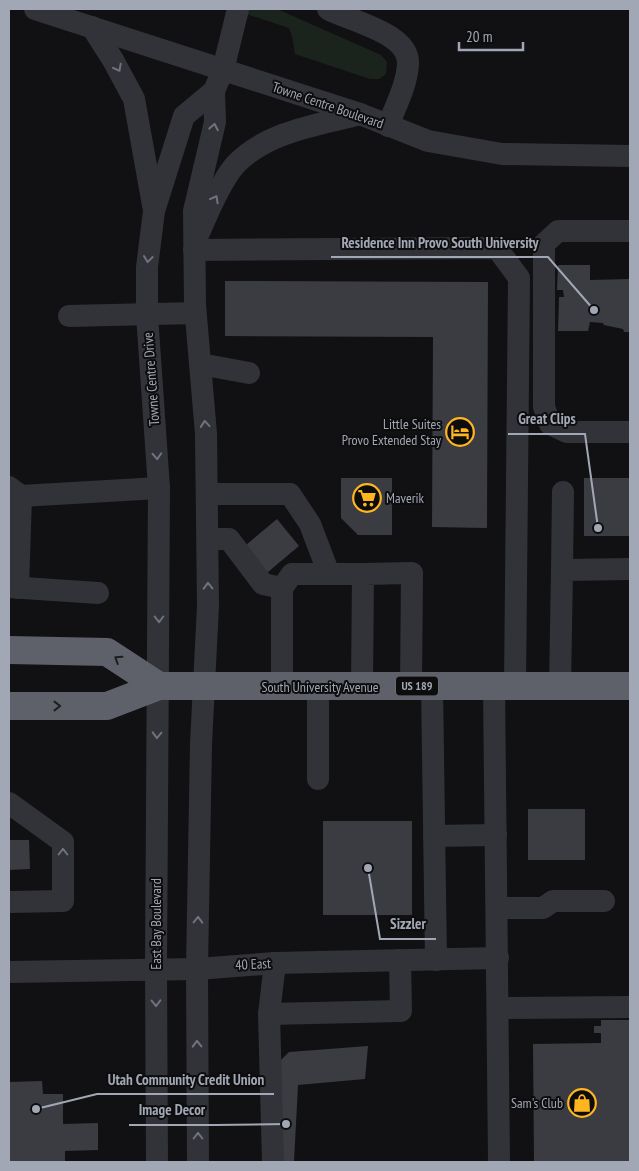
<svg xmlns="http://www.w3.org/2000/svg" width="639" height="1171" font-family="'PT Sans Narrow',sans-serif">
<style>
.green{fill:#1b231d}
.building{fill:#3b3c41}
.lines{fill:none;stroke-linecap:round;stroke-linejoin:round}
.minor{stroke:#323339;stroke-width:22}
.highway{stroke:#5e616a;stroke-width:28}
.oneway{stroke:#70737d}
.oneway2{stroke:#1d1e20}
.labels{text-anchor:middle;stroke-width:4;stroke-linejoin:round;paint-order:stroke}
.shield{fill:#0d0d0e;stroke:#757983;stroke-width:1}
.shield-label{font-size:12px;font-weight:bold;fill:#a2a7b5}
.street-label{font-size:14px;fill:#a2a7b5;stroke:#0d0d0e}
.poi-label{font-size:14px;fill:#a2a7b5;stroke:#0d0d0e;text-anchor:end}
.leader{fill:none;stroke:#a2a7b5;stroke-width:2}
.callout-dot{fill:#a2a7b5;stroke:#0d0d0e;stroke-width:2}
.callout-label{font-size:15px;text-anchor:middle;font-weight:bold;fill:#a2a7b5;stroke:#0d0d0e;stroke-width:4;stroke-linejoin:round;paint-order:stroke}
</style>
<rect width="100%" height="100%" fill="#111113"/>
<path class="green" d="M231,9H277L381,55L387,62L386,74L379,79H370L295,54L292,36L289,28Z"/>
<g class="building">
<path d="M558,265H590V280L630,279V332H624L623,329L604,325L603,323L590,322L588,331H558L559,297H564L563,290H557Z"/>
<path d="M225,281L488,282L487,528L432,527L433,337L225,336Z"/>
<path d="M341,478H392V535H358L341,518Z"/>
<rect x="584" y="478" width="46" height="58"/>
<path d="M277,519L299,546L262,577L240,550Z"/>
<rect x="528" y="809" width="57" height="51"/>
<rect x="323" y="821" width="89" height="94"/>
<path d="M9,840H29L30,869L9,870Z"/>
<path d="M601,1020H630V1162H534L533,1044L601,1043V1033H594V1026H601Z"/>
<path d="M368,1046L365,1079L298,1085L294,1162H277L273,1068L289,1052Z"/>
<path d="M42,1081L43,1094H63V1124L98,1123V1150L65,1151V1162H9V1082Z"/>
</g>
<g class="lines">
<g class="minor">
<path d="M35,9L360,114L428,141L502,154L630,156"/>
<path d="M328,9C350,21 410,33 408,64C407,85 395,107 388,126"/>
<path d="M92,27L113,60L134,99L153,205"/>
<path d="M630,231H558L544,244V407L550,424L567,432H630"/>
<path d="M199,233C207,214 223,177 237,163C269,131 318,125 360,114"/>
<path d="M194,250L497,248L519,278L515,686"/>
<path d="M69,316L195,313"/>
<path d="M200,364L249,373"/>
<path d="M9,487L21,496L159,488"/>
<path d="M207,494H290L310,524L329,574"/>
<path d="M208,539H229L263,584L282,588"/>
<path d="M562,570L563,492"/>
<path d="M9,587L98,593"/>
<path d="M18,588L21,496"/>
<path d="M362,686L363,574L412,573L411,686"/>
<path d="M494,686L499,1162"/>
<path d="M560,686L562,570L630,569"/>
<path d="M282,687V588L292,574H363"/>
<path d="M318,687V779"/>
<path d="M432,687L436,960"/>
<path d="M9,803L63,842V901L9,902"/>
<path d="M434,836L496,835"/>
<path d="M497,908H543L553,901H604"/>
<path d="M9,972L197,969L275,963L498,958"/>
<path d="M498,1008L630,1007"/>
<path d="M269,1014L275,963"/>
<path d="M157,1162L156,969L159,488L147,315V267L154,211L184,116L214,91"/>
<path d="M198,1162L197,969L201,744L208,606L206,434L195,305L194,211L215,122L214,91L223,70L238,9"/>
<path d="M273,1162L269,1014L401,1011L400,960"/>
</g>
<g class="highway">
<path d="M9,650L107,652L159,686"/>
<path d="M9,706H107L159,686H630"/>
</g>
</g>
<defs><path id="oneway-chevron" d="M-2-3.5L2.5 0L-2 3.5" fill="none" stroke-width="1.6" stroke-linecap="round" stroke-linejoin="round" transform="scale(1.25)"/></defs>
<g class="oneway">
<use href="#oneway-chevron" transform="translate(118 68) rotate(62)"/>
<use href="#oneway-chevron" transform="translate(214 127) rotate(-79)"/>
<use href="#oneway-chevron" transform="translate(215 199) rotate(-61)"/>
<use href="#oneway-chevron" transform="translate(148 259) rotate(97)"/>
<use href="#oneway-chevron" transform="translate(205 424) rotate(-95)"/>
<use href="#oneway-chevron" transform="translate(157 456) rotate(87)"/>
<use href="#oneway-chevron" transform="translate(208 586) rotate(-91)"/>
<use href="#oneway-chevron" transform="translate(159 619) rotate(90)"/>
<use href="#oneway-chevron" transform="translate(157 735) rotate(92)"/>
<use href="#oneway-chevron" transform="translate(63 852) rotate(-90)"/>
<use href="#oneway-chevron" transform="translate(198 920) rotate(-89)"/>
<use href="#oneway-chevron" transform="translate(156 1003) rotate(89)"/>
<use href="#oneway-chevron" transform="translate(197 1044) rotate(-91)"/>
<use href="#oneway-chevron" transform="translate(198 1136) rotate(-90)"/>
</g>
<g class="oneway2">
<use href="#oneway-chevron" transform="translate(118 659) rotate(-147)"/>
<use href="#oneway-chevron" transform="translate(57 706)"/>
</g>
<defs>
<symbol id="hotel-ring" viewBox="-11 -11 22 22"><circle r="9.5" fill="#0d0d0e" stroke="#ffb61e" stroke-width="1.5"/><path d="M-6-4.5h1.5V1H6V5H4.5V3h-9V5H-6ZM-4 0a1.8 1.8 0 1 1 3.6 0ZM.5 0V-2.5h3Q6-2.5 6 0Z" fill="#ffb61e"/></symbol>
<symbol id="supermarket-ring" viewBox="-11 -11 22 22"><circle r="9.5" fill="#0d0d0e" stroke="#ffb61e" stroke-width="1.5"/><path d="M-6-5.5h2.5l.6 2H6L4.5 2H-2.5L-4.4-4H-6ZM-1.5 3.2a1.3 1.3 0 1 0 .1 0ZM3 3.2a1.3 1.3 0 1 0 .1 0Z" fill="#ffb61e"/></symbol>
<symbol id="shop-ring" viewBox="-11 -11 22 22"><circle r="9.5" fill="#0d0d0e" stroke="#ffb61e" stroke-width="1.5"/><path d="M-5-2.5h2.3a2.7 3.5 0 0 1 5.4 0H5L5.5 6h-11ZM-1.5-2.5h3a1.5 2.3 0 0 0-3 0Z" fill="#ffb61e"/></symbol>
</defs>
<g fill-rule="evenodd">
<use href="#hotel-ring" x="444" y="416" width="32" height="32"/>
<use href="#supermarket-ring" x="351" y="482" width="32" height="32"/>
<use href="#shop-ring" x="566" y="1087" width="32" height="32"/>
</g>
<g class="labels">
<rect class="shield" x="396" y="676.5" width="42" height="19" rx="4"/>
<g class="shield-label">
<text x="417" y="690">US 189</text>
</g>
<g class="street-label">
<text transform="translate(328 105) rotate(19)" y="5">Towne Centre Boulevard</text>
<text transform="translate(151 379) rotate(-94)" y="5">Towne Centre Drive</text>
<text x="320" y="692">South University Avenue</text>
<text transform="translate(156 924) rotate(-90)" y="5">East Bay Boulevard</text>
<text transform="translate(253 964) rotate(-3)" y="5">40 East</text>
</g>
<g class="poi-label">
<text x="441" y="429">Little Suites<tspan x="441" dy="16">Provo Extended Stay</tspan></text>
<text x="386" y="503" text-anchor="start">Maverik</text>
<text x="563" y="1108">Sam's Club</text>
</g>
</g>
<path class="leader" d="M594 310L548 257H331M598 528L585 434H508M368 868L380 939H436M36 1109L97 1094H274M286 1124L215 1125H129"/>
<g class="callout-dot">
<circle cx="594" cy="310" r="5"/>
<circle cx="598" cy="528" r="5"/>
<circle cx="368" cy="868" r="5"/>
<circle cx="36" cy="1109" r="5"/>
<circle cx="286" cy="1124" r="5"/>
</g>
<g class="callout-label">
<text x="440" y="248">Residence Inn Provo South University</text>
<text x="547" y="424">Great Clips</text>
<text x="408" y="929">Sizzler</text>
<text x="186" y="1085">Utah Community Credit Union</text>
<text x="172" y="1115">Image Decor</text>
</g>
<rect width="639" height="1171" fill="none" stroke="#a2a7b5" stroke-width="20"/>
<path d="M459 42v8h64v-8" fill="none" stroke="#a2a7b5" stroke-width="2.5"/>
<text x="466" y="42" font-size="15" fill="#a2a7b5" stroke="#0d0d0e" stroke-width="4" paint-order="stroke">20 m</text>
</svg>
